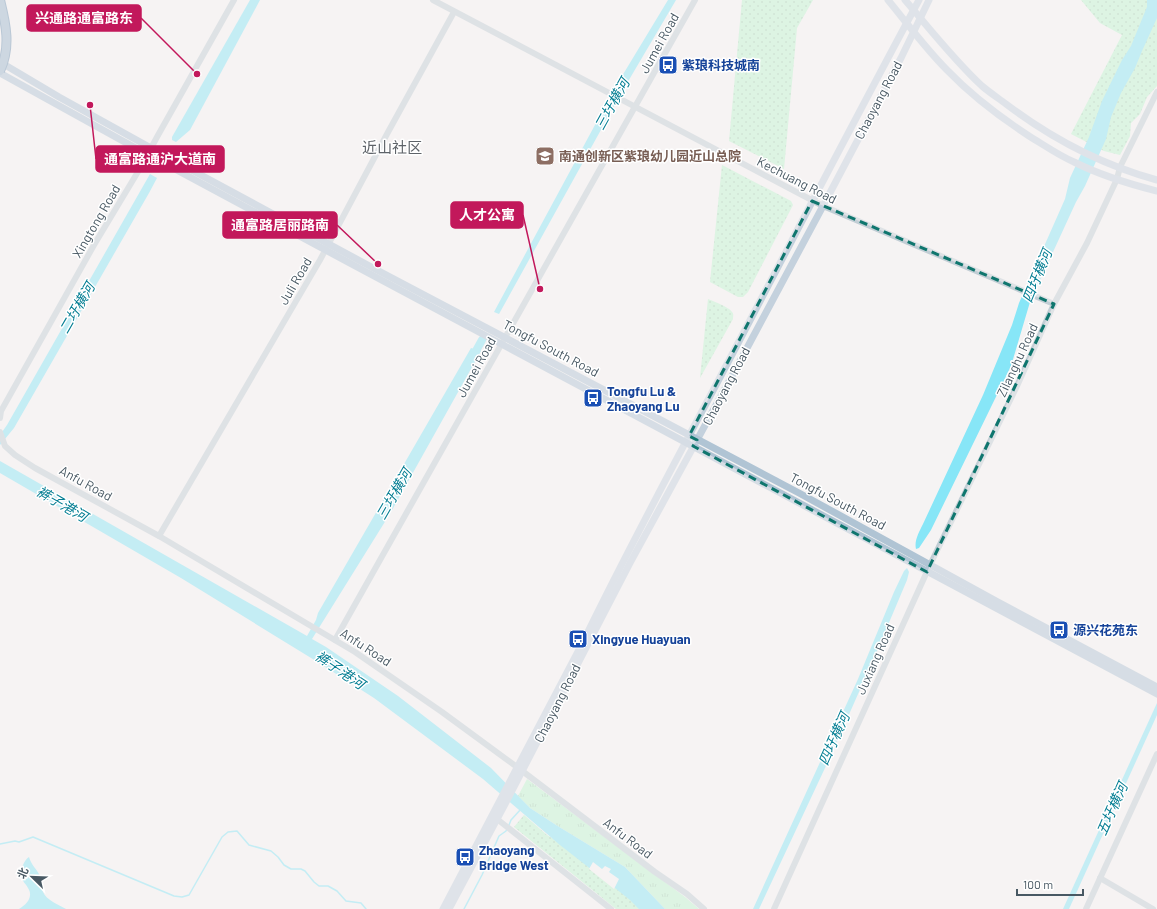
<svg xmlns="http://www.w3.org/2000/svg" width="1157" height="909" font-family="Barlow,'Noto Sans SC',sans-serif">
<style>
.grass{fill:url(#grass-tufts)}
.park{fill:url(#park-dots)}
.water{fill:#87e6f7}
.pier{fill:#f5f3f3}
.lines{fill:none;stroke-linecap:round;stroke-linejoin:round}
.stream{stroke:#87e6f7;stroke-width:1.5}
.river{stroke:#87e6f7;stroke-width:8}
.tertiary{stroke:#c2ced5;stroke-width:6}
.secondary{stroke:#c4d1dd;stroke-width:7}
.primary{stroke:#b0c4d4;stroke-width:7}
.trunk-bridge-casing{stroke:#7194b2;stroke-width:10;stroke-linecap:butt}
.trunk-bridge{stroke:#9bb6cd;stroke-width:8}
.marked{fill:none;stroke:#0f766e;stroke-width:3;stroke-dasharray:8 5;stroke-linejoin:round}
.labels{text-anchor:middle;stroke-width:3;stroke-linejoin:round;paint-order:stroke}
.street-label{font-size:13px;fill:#485863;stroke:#fff}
.transit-label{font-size:13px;font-weight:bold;fill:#164399;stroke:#fff;text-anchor:start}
.education-label{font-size:13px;font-weight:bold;fill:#785e54;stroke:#fff;text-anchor:start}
.water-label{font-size:14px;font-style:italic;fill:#047e93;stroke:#fff}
.quarter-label{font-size:15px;fill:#5e6369;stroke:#fff}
.leader{fill:none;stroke:#c2185b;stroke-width:1.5}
.callout-dot{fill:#c2185b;stroke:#fff;stroke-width:1.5}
.callout{fill:#c2185b;stroke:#c2185b;stroke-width:1.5}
.callout-label{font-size:14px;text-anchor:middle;font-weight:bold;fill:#fff}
</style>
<defs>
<pattern id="grass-tufts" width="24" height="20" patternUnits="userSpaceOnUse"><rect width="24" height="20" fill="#bef5d0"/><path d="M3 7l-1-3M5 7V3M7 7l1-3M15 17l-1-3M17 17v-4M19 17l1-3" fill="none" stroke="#a5d4b5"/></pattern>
<pattern id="park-dots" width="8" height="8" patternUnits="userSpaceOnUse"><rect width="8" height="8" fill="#bef5d0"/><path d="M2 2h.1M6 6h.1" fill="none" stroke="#a5d4b5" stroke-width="1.8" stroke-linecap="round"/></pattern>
</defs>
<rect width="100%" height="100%" fill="#f5f3f3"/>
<path class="grass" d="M527,779L685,897L699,909H665L625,867L556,825L530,808L518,796Z"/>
<g class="park">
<path d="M742,0H813L797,28L784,169L729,141Z"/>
<path d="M1081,0H1157V86L1147,97L1140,114L1131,123L1130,136L1120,155L1104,151L1071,134L1122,35L1100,23Z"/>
<path d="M722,165L791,201L793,205L748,292L743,297H738L710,282Z"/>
<path d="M708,299C713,301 729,307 732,312C734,314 733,316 733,319L700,378Z"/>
<path d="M524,815L547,835L593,862L645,909H616L514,827Z"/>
</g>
<g class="water">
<path d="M250,0H260L190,130L176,142L172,140V137Z"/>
<path d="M668,0H676L623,90L499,314L494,312L616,86Z"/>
<path d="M1147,0H1157V18L1142,51L1135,68L1121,93L1111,117L1106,139L1085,186L1076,202L1030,302L1011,366L931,530L919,548L916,549C914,541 919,532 923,524L983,395L1012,325L1019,303L1065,199L1070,178L1089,137L1102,101L1122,60L1131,46L1147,7Z"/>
<path d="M150,174L157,178L149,193L14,428L0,445V435L7,425Z"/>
<path d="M471,348L481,351L391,512L312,639L326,647L398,696L491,768L530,808L556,825L625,867L665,909H639L630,900L615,888L560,845L483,779L374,698L316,661L181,578L0,473V461L307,636L316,620L318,613Z"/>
<path d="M907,568L909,572L907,580L877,651L832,753L759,909H753L858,679L894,592L904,571Z"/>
<path d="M1157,703V715L1069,909H1063Z"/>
<path d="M29,857C31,865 37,869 40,876C43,881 42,887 43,892C46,900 59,905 66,909H19C26,905 34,897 28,888C26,884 23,882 21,877C20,873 22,869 23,865C25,861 26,859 29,857Z"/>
</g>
<path class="pier" d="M593,862L602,869L605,866L611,869L609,872L619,879L614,889L589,869Z"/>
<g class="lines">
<g class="stream">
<path d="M509,825L511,820L521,809"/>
<path d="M0,844L15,841L19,842L33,837L174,896L182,897L189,895L222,837L228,832L237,831L249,845L271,851L278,857L284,865L291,869H301L305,871L314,882L319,886H328L337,891L346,901L361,903L366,909"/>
<path d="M464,909L482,875L499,836L506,831L507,829"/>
</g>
<path class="river" d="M472,358L482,340"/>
<g class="tertiary">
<path d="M433,0L823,206L1054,304"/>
<path d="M0,418L1,411L94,245L142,165L157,137L234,0"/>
<path d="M0,432L5,446L15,455L35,468L159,536L355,652L442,712L517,767L655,872L687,894L704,909"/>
<path d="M159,536L320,260L387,134L454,12"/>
<path d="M335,640L695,0"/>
<path d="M497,819L611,909"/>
<path d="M1100,878L1153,909"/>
<path d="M774,909L930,565L1017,386L1054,304L1087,243L1117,179L1120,167L1125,157L1157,92"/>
<path d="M1086,909L1157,754"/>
</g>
<g class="secondary">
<path d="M888,0C907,23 925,48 947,70C971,95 1000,117 1029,136C1044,145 1058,155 1074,162C1100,175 1129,184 1157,191"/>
<path d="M905,0C930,29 954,60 982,86C989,92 998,98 1006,104C1051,138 1102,165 1157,180"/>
<path d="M443,909L584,640C632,541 685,444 736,347C797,231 857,115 919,0"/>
<path d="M449,909L505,804L630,563L739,363L823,206L901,58L929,0"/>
</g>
<g class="primary">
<path d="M0,62L59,97L160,153L375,269L799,493L998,602L1157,687"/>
<path d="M0,73L121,140L359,268L1157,694"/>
</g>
<defs>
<path id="trunk-bridge" d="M0,71C11,47 6,24 0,0"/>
</defs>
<use href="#trunk-bridge" class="trunk-bridge-casing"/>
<use href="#trunk-bridge" class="trunk-bridge"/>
</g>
<path d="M0 0H1157V909H0ZM812,201L1054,304L927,572L693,446L697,440L689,436Z" fill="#f5f3f3" fill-opacity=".55" fill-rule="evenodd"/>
<path class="marked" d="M812,201L1054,304L927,572L693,446L697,440L689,436Z"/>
<defs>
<symbol id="bus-square" viewBox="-11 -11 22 22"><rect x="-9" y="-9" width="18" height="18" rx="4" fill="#1a4fb4" stroke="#fff"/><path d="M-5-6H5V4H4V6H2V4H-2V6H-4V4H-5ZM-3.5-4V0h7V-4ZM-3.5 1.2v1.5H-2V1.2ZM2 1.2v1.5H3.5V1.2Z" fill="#fff"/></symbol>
<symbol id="school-square" viewBox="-11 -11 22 22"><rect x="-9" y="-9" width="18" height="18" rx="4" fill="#8d6e63" stroke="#fff"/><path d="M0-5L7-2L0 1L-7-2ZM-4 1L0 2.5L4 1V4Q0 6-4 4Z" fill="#fff"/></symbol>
</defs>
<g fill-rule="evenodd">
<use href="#bus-square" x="657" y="54" width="22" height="22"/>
<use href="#school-square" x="534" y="145" width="22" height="22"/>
<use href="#bus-square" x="582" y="387" width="22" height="22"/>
<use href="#bus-square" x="1048" y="619" width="22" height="22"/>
<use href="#bus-square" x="567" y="628" width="22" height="22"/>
<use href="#bus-square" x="454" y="846" width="22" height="22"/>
</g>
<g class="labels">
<g class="street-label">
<text transform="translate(659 43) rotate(-61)" y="5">Jumei Road</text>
<text transform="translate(878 100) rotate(-62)" y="5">Chaoyang Road</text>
<text transform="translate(797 180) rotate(27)" y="5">Kechuang Road</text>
<text transform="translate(96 221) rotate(-60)" y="5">Xingtong Road</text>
<text transform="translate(295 281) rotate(-60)" y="5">Juli Road</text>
<text transform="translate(551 348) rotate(28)" y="5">Tongfu South Road</text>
<text transform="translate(1017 360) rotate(-65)" y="5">Zilanghu Road</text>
<text transform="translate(476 367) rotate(-61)" y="5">Jumei Road</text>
<text transform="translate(726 386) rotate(-62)" y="5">Chaoyang Road</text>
<text transform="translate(86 483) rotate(29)" y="5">Anfu Road</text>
<text transform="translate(838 501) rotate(28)" y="5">Tongfu South Road</text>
<text transform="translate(366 647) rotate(33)" y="5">Anfu Road</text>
<text transform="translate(875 659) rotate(-66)" y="5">Juxiang Road</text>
<text transform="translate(557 703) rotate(-63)" y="5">Chaoyang Road</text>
<text transform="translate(628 838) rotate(37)" y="5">Anfu Road</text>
</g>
<g class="transit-label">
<text x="682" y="70">紫琅科技城南</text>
<text x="607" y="396">Tongfu Lu &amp;<tspan x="607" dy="15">Zhaoyang Lu</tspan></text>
<text x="1073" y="635">源兴花苑东</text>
<text x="592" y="644">Xingyue Huayuan</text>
<text x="479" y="855">Zhaoyang<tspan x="479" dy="15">Bridge West</tspan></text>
</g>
<g class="education-label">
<text x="559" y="161">南通创新区紫琅幼儿园近山总院</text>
</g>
<g class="water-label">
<text transform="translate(612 104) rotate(-61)" y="5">三圩横河</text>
<text transform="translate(1037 276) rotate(-68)" y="5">四圩横河</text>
<text transform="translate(77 308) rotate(-60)" y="5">二圩横河</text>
<text transform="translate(394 494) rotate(-60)" y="5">三圩横河</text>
<text transform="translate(62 504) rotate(30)" y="5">裤子港河</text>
<text transform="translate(340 670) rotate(34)" y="5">裤子港河</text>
<text transform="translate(834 739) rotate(-66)" y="5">四圩横河</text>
<text transform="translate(1112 809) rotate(-66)" y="5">五圩横河</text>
</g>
<g class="quarter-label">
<text x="392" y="153">近山社区</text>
</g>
</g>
<path class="leader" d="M197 74L141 18M90 105L96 159M540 289L523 215M378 264L337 225"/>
<g class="callout-dot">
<circle cx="197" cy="74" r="4"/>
<circle cx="90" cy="105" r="4"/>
<circle cx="540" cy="289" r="4"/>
<circle cx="378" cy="264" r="4"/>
</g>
<g class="callout">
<rect x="27" y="5" width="114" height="26" rx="4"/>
<rect x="96" y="146" width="128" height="26" rx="4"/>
<rect x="451" y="202" width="72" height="26" rx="4"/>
<rect x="223" y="212" width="114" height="26" rx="4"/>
</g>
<g class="callout-label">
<text x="84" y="23">兴通路通富路东</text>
<text x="160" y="164">通富路通沪大道南</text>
<text x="487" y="220">人才公寓</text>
<text x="280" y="230">通富路居丽路南</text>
</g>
<g transform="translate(32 877) rotate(293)" stroke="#ffffff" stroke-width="3" paint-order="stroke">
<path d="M0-3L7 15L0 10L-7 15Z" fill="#485863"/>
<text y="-6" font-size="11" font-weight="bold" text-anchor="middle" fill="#485863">北</text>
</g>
<path d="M1017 889v6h66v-6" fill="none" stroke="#485863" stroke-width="2"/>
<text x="1023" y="889" font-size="12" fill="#485863" stroke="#ffffff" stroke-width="3" paint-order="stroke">100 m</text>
</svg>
